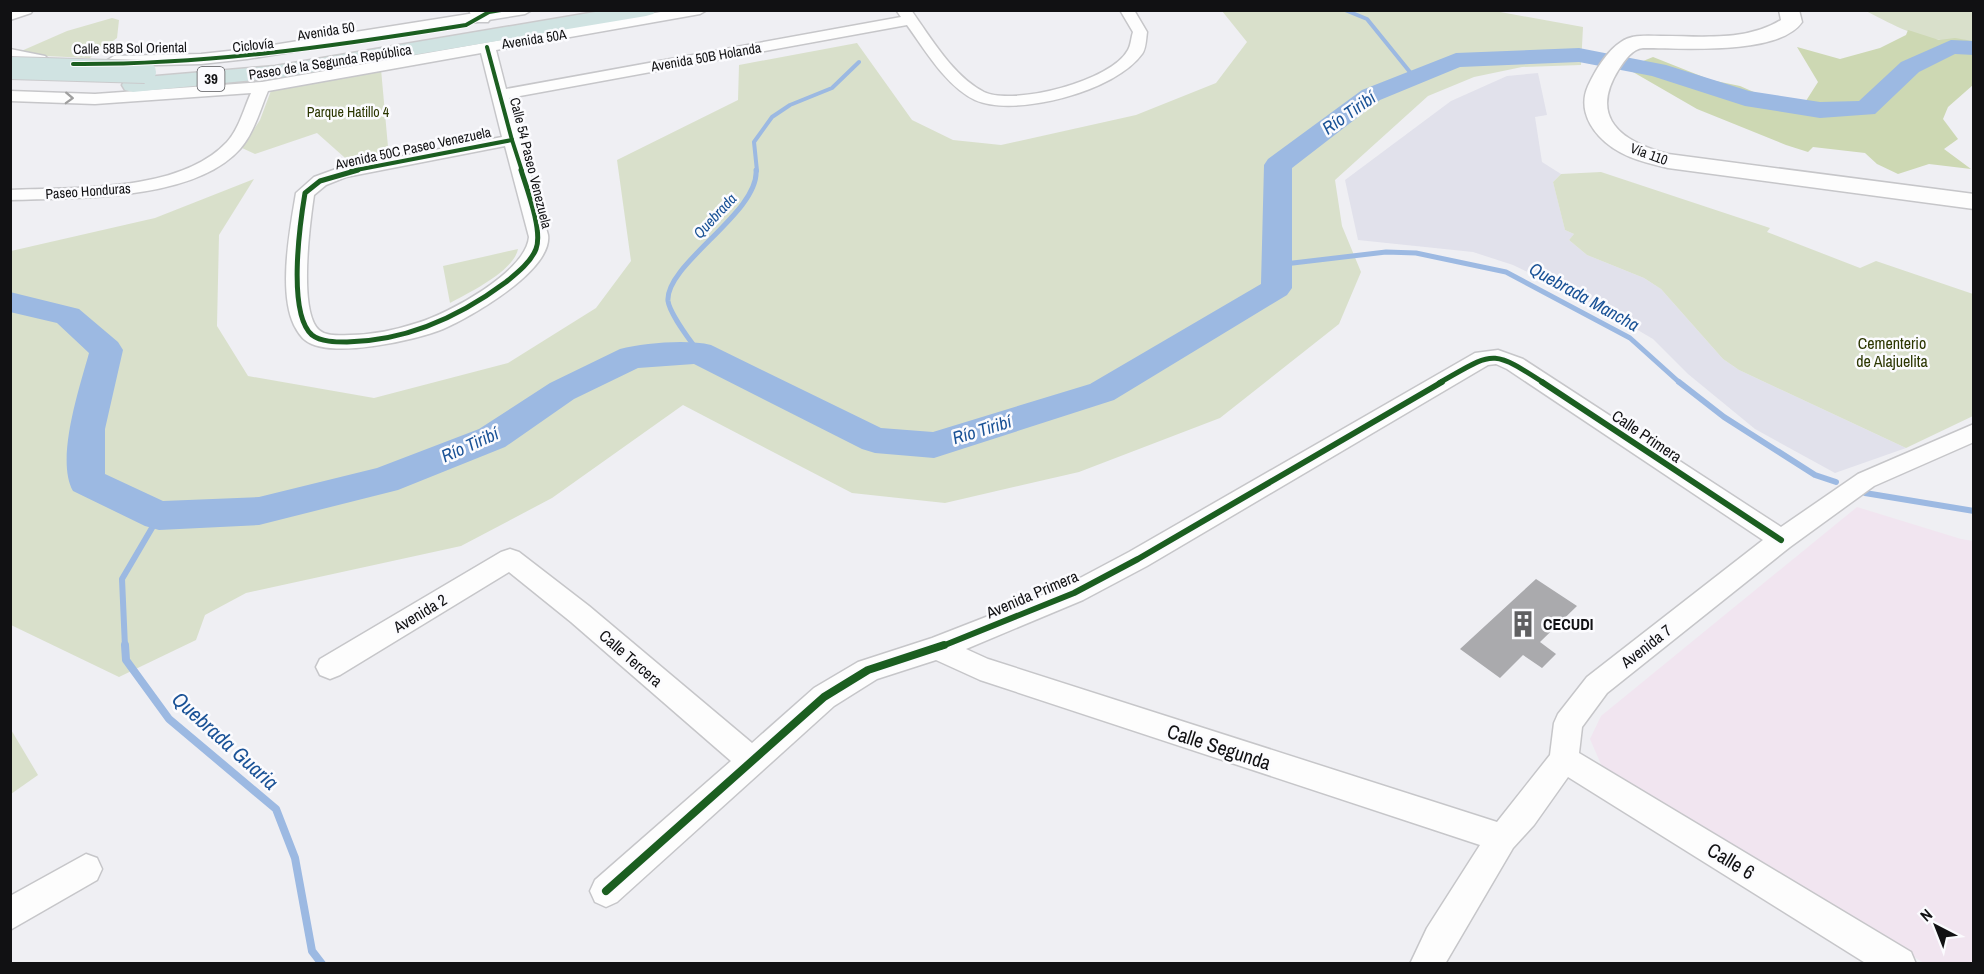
<svg xmlns="http://www.w3.org/2000/svg" width="1984" height="974" font-family="'Archivo Narrow',sans-serif">
<style>
.built{fill:#e1e1eb}
.education{fill:#f1e5f0}
.green{fill:#d9e0cb}
.forest{fill:#cdd8b3}
.lines{fill:none;stroke-linecap:round;stroke-linejoin:round}
.stream-far3{stroke:#9cb9e2;stroke-width:4}
.stream-far2{stroke:#9cb9e2;stroke-width:5}
.stream-far1{stroke:#9cb9e2;stroke-width:6}
.stream{stroke:#9cb9e2;stroke-width:8}
.river{fill:#9cb9e2;fill-rule:evenodd}
.building{fill:#aaaaad}
.street-casing{stroke:#c6c6c9;stroke-width:3}
.secondary-casing{stroke:#c6c6c9;stroke-width:3}
.highway-casing{stroke:#cacacc;stroke-width:3}
.street{fill:#fdfdfd;fill-rule:evenodd}
.secondary{fill:#fdfdfd;fill-rule:evenodd}
.highway{fill:#d0e3e2;fill-rule:evenodd}
.highway-bridge-casing{stroke:#cacacc;stroke-width:24;stroke-linecap:butt}
.highway-bridge{stroke:#d0e3e2;stroke-width:22}
.cycleway-far3-casing{stroke:#fbfbfe;stroke-width:6}
.cycleway-far2-casing{stroke:#fbfbfe;stroke-width:8}
.cycleway-far1-casing{stroke:#fbfbfe;stroke-width:10}
.cycleway-casing{stroke:#fbfbfe;stroke-width:11}
.cycleway-far3{stroke:#1b5e20;stroke-width:4}
.cycleway-far2{stroke:#1b5e20;stroke-width:5}
.cycleway-far1{stroke:#1b5e20;stroke-width:6}
.cycleway{stroke:#1b5e20;stroke-width:8}
.oneway{stroke:#9f9f9f}
.labels{text-anchor:middle;stroke-width:5;stroke-linejoin:round;paint-order:stroke}
.far-street-label{font-size:14px;fill:#111113;stroke:#fbfbfe}
.far-park-label{font-size:14px;fill:#2b3600;stroke:#fbfbfe}
.shield{fill:#fbfbfe;stroke:#57575a;stroke-width:1.5}
.shield-label{font-size:15px;font-weight:bold;fill:#111113}
.far-water-label{font-size:15px;font-style:italic;fill:#1a5296;stroke:#fbfbfe}
.park-label{font-size:16px;fill:#2b3600;stroke:#fbfbfe}
.street-label{font-size:16px;fill:#111113;stroke:#fbfbfe}
.poi-label{font-size:16px;font-weight:bold;fill:#111113;stroke:#fbfbfe;text-anchor:start}
.water-label{font-size:18px;font-style:italic;fill:#1a5296;stroke:#fbfbfe}
.near-street-label{font-size:20px;fill:#111113;stroke:#fbfbfe}
.near-water-label{font-size:21px;font-style:italic;fill:#1a5296;stroke:#fbfbfe}
</style>
<rect width="100%" height="100%" fill="#efeff3"/>
<path class="built" d="M1538,73L1547,115L1535,117L1542,162L1561,174L1553,182L1565,230L1574,234L1569,240L1587,255L1644,278L1661,289L1723,359L1739,370L1906,448L1835,473L1755,429L1688,374L1653,339L1597,306L1513,265L1473,252L1358,240L1345,180L1451,101L1507,76Z"/>
<path class="education" d="M1857,507L1961,539L1973,541V963H1924L1603,769L1590,739L1601,716Z"/>
<g class="green">
<path d="M1495,11L1583,27L1581,65L1522,67L1474,77L1428,96L1335,180L1342,226L1361,272L1339,324L1220,418L1079,472L945,503L852,493L683,405L552,498L461,546L246,593L205,615L196,640L119,677L11,625V251L155,218L254,179L219,235L217,326L248,376L374,398L508,363L596,308L631,261L617,160L738,100L739,65L857,43L912,120L953,140L1001,145L1136,115L1216,83L1247,42L1222,11Z"/>
<path d="M1866,11H1973V41C1962,39 1952,40 1941,40C1919,39 1885,21 1866,11Z"/>
<path d="M112,18L119,20L117,38L90,58L45,56L19,52L67,31Z"/>
<path d="M381,69L389,158L353,165L317,133L255,154L242,148L260,120L272,88Z"/>
<path d="M1601,172L1770,228L1767,232L1860,268L1876,261L1973,294V416L1906,448L1739,370L1723,359L1661,289L1644,278L1587,255L1569,240L1574,234L1565,230L1553,182L1561,174Z"/>
<path d="M518,249C514,271 468,293 450,303L443,266Z"/>
<path d="M10,728L38,775L11,794H10Z"/>
</g>
<path class="forest" d="M1908,30L1939,40L1955,38L1973,41V85L1948,107L1943,119L1958,139L1944,149L1971,169L1929,164L1898,174L1877,164L1865,153L1813,147L1808,152L1786,145L1697,109L1626,68L1653,57L1711,80L1740,86L1770,99L1804,104L1818,82L1797,47L1840,59L1880,48L1906,35Z"/>
<g class="lines">
<g class="stream-far3">
<path d="M1345,10L1367,19L1414,77"/>
<path d="M757,171L754,142L772,117L790,105L832,88L859,62"/>
</g>
<g class="stream-far2">
<path d="M1276,265L1386,252L1416,253L1506,272L1630,338L1680,383"/>
<path d="M699,353C691,341 670,315 668,301C665,264 760,212 756,170"/>
</g>
<g class="stream-far1">
<path d="M1679,382L1724,417L1815,475L1836,482"/>
<path d="M1865,493L1974,511"/>
<path d="M125,647L122,579L159,516"/>
</g>
<path class="stream" d="M125,645L126,660L169,719L276,809L295,858L312,951L322,964"/>
<path class="river" d="M1951,40L1974,41V55L1955,54L1919,72L1875,114L1820,118L1745,106L1652,76L1579,62L1460,67L1380,100L1292,168V288L1287,295L1114,400L934,458L875,453L862,449L694,364L638,368L574,399L505,447L398,490L259,525L159,530L145,526L73,491C55,460 80,386 89,353L57,323L10,312V292L79,309L118,342L123,350L105,429V474L163,501L259,497L377,468L479,429L550,383L620,349C644,343 687,339 711,345L881,428L933,432L1090,384L1261,284L1264,165L1268,159L1362,90L1456,53L1579,48L1666,65L1749,91L1820,102L1859,101L1901,62Z"/>
</g>
<path class="building" d="M1536,579L1577,606L1540,642L1556,654L1542,668L1523,655L1500,678L1460,649Z"/>
<g class="lines">
<defs>
<g id="street">
<path d="M33,10L31,13L10,20V11Z"/>
<path d="M494,10H532L525,14L247,59L201,64L114,66L106,61L114,56L201,54L247,49Z"/>
<path d="M672,10H707L700,14L496,50L506,89L901,17L896,10H911C931,38 953,76 984,92C1014,106 1112,81 1128,50C1131,45 1131,38 1133,32L1120,10H1134L1147,32C1146,39 1146,49 1142,54C1116,91 1015,118 975,100C946,86 925,50 907,25L509,98L548,235C553,270 471,317 443,329C416,340 330,360 305,340C301,337 296,329 294,325C278,291 290,229 296,193L314,177L336,169L502,137L481,53L268,91C260,110 254,133 240,149C194,201 75,198 10,200V190C75,187 179,193 227,142C239,129 244,108 251,93L95,104L10,101V91L95,94L262,82ZM505,146L529,237C526,272 448,314 417,323C396,330 372,335 350,335C340,335 327,337 319,330C298,311 310,222 314,195L326,185L346,177Z"/>
<path d="M10,49L45,56L48,59L40,64L10,58Z"/>
<path d="M1498,350L1523,359L1781,527L1858,474L1974,424V442L1874,486L1790,547L1607,693L1582,727L1579,753L1911,952L1916,964H1867L1568,777L1534,825L1513,848L1445,964H1410L1427,928L1480,845L980,680L936,660L877,679L834,706L617,902L606,907L595,902L590,891L595,880L731,761L571,622L509,572L340,675L330,679L320,675L316,667L320,659L501,552L510,549L519,552L589,606L752,743L814,688L858,662L932,638L1065,586L1129,552L1475,353ZM1496,364L1507,369L1763,540L1587,677L1558,714L1554,723L1550,755L1497,822L988,659L966,649L1083,600L1147,566L1488,365Z"/>
<path d="M86,854L97,858L102,869L97,880L10,930V896Z"/>
</g>
<g id="secondary">
<path d="M469,10H489L491,18L488,22H474Z"/>
<path d="M1779,10H1799L1802,22C1779,56 1680,48 1643,48C1632,49 1625,60 1619,69C1588,118 1622,142 1668,154L1974,194V209L1668,168C1643,162 1617,156 1599,136C1586,122 1580,104 1588,86C1595,71 1607,51 1621,42C1632,34 1648,36 1661,36C1700,36 1746,42 1781,20Z"/>
</g>
<path id="highway" d="M607,10H656L653,14L646,16L275,78L133,92L125,90L122,85L125,80L133,78L275,66Z"/>
</defs>
<use href="#street" class="street-casing"/>
<use href="#secondary" class="secondary-casing"/>
<use href="#highway" class="highway-casing"/>
<use href="#street" class="street"/>
<use href="#secondary" class="secondary"/>
<use href="#highway" class="highway"/>
<defs>
<path id="highway-bridge" d="M10,68L145,72"/>
</defs>
<use href="#highway-bridge" class="highway-bridge-casing"/>
<use href="#highway-bridge" class="highway-bridge"/>
<defs>
<g id="cycleway-far3">
<path d="M487,47L512,140"/>
<path d="M73,64C206,65 335,46 466,25L489,12L501,10"/>
<path d="M512,140L522,171"/>
<path d="M351,171L512,140"/>
</g>
<g id="cycleway-far2">
<path d="M358,170L320,181L305,193C300,223 287,313 312,335C321,342 336,342 347,342C406,341 459,317 506,282C517,273 531,262 536,249C543,231 527,189 521,170"/>
<path d="M1439,383C1494,352 1490,348 1544,383"/>
</g>
<g id="cycleway-far1">
<path d="M1542,382L1781,540"/>
<path d="M940,647L1074,593L1138,559L1442,382"/>
</g>
<path id="cycleway" d="M606,891L824,697L868,670L944,645"/>
</defs>
<use href="#cycleway-far3" class="cycleway-far3-casing"/>
<use href="#cycleway-far2" class="cycleway-far2-casing"/>
<use href="#cycleway-far1" class="cycleway-far1-casing"/>
<use href="#cycleway" class="cycleway-casing"/>
<use href="#cycleway-far3" class="cycleway-far3"/>
<use href="#cycleway-far2" class="cycleway-far2"/>
<use href="#cycleway-far1" class="cycleway-far1"/>
<use href="#cycleway" class="cycleway"/>
</g>
<defs><path id="oneway-chevron" d="M-2-3.5L2.5 0L-2 3.5" fill="none" stroke-width="1.6" stroke-linecap="round" stroke-linejoin="round" transform="scale(1.5)"/></defs>
<use class="oneway" href="#oneway-chevron" transform="translate(69 98) rotate(2)"/>
<defs>
<symbol id="building-bare" viewBox="-9 -9 18 18"><path d="M-4-6H4V6H1V3H-1V6H-4ZM-2.5-4.3h1.7v1.8h-1.7ZM.8-4.3h1.7v1.8H.8ZM-2.5-1h1.7V.8h-1.7ZM.8-1h1.7V.8H.8Z" fill="#5f5f61" stroke="#fbfbfe" stroke-width="2.5" paint-order="stroke"/></symbol>
</defs>
<g fill-rule="evenodd">
<use href="#building-bare" x="1504" y="605" width="38" height="38"/>
</g>
<g class="labels">
<g class="far-street-label">
<text transform="translate(326 31) rotate(-9)" y="5">Avenida 50</text>
<text transform="translate(534 39) rotate(-9)" y="5">Avenida 50A</text>
<text transform="translate(253 45) rotate(-6)" y="5">Ciclovía</text>
<text transform="translate(130 48) rotate(-1)" y="5">Calle 58B Sol Oriental</text>
<text transform="translate(706 57) rotate(-10)" y="5">Avenida 50B Holanda</text>
<text transform="translate(330 62) rotate(-9)" y="5">Paseo de la Segunda República</text>
<text transform="translate(413 148) rotate(-12)" y="5">Avenida 50C Paseo Venezuela</text>
<text transform="translate(1649 154) rotate(20)" y="5">Vía 110</text>
<text transform="translate(531 163) rotate(76)" y="5">Calle 54 Paseo Venezuela</text>
<text transform="translate(88 191) rotate(-4)" y="5">Paseo Honduras</text>
</g>
<g class="far-park-label">
<text x="348" y="117">Parque Hatillo 4</text>
</g>
<rect class="shield" x="197.5" y="67" width="27" height="24" rx="4.5"/>
<g class="shield-label">
<text x="211" y="84">39</text>
</g>
<g class="far-water-label">
<text transform="translate(715 216) rotate(-47)" y="5">Quebrada</text>
</g>
<g class="park-label">
<text x="1892" y="349">Cementerio<tspan x="1892" dy="18">de Alajuelita</tspan></text>
</g>
<g class="street-label">
<text transform="translate(1647 436) rotate(34)" y="6">Calle Primera</text>
<text transform="translate(1032 594) rotate(-23)" y="6">Avenida Primera</text>
<text transform="translate(420 613) rotate(-31)" y="6">Avenida 2</text>
<text transform="translate(1646 646) rotate(-38)" y="6">Avenida 7</text>
<text transform="translate(631 658) rotate(41)" y="6">Calle Tercera</text>
</g>
<g class="poi-label">
<text x="1543" y="630">CECUDI</text>
</g>
<g class="water-label">
<text transform="translate(1349 113) rotate(-35)" y="6">Río Tiribí</text>
<text transform="translate(1584 297) rotate(29)" y="6">Quebrada Mancha</text>
<text transform="translate(982 430) rotate(-17)" y="6">Río Tiribí</text>
<text transform="translate(470 445) rotate(-24)" y="6">Río Tiribí</text>
</g>
<g class="near-street-label">
<text transform="translate(1219 747) rotate(18)" y="7">Calle Segunda</text>
<text transform="translate(1731 861) rotate(31)" y="7">Calle 6</text>
</g>
<g class="near-water-label">
<text transform="translate(225 741) rotate(42)" y="7">Quebrada Guaria</text>
</g>
</g>
<rect width="1984" height="974" fill="none" stroke="#111113" stroke-width="24"/>
<g transform="translate(1936 926) rotate(318)" stroke="#fbfbfe" stroke-width="4.5" paint-order="stroke">
<path d="M0-4.5L10 22L0 15L-10 22Z" fill="#111113"/>
<text y="-9" font-size="16" font-weight="bold" text-anchor="middle" fill="#111113">N</text>
</g>
</svg>
